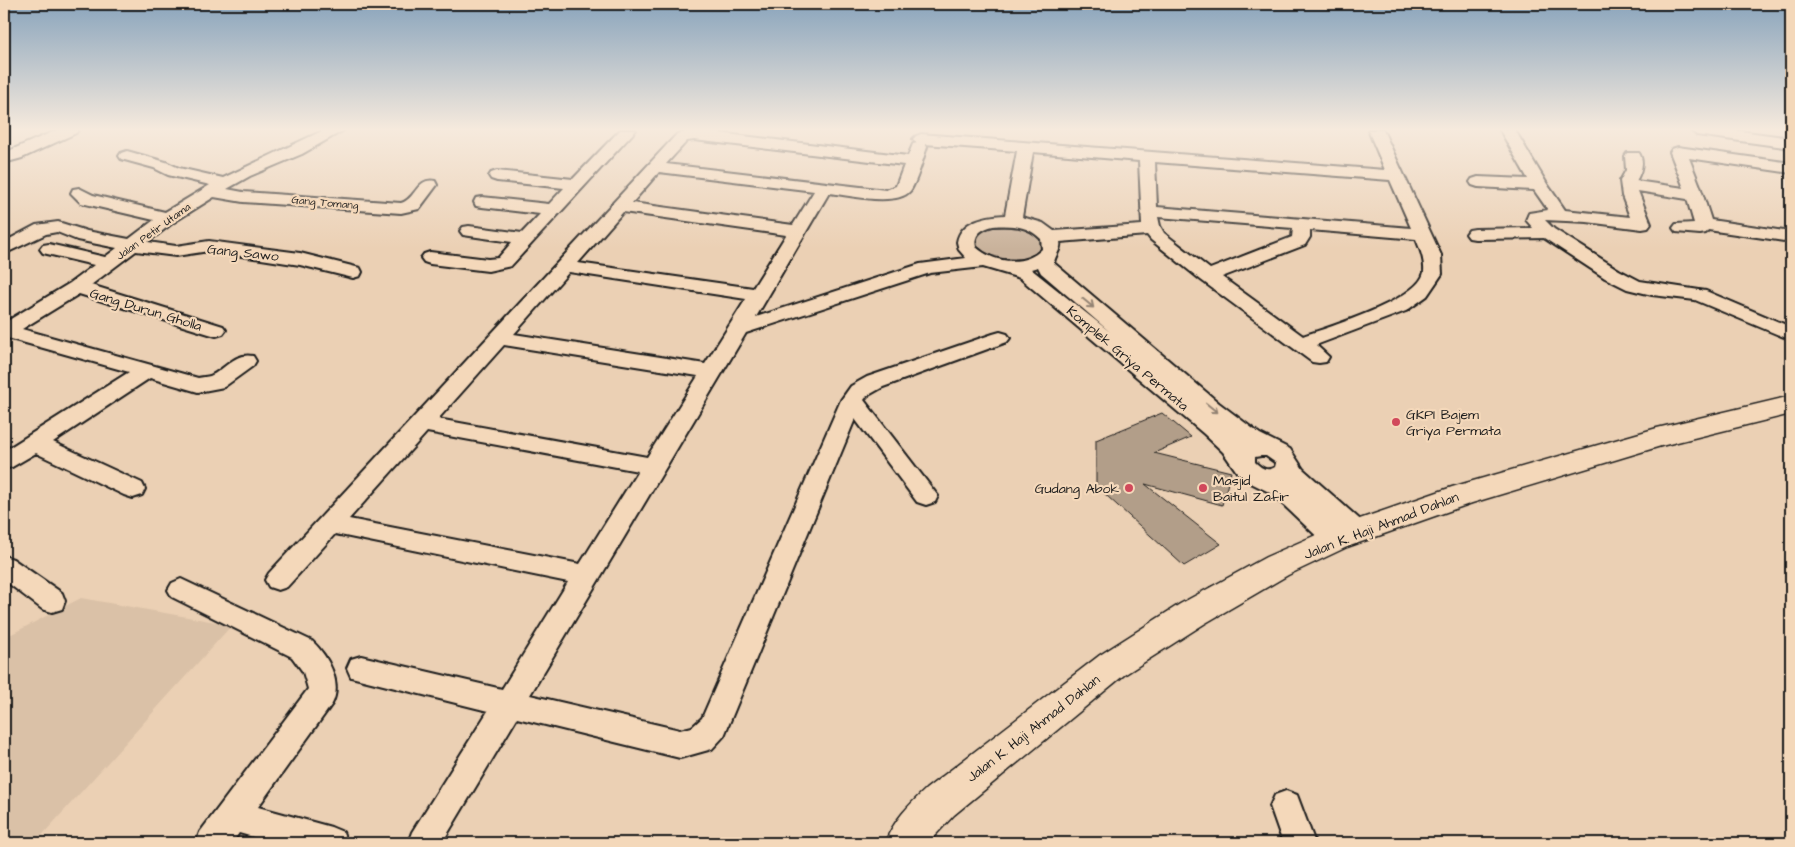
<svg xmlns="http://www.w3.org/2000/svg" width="1795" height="847" font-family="'Architects Daughter',sans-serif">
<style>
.built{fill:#dac1a7}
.green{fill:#c9b29b;stroke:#72675c}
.building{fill:#b29e89;stroke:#1c1c1c}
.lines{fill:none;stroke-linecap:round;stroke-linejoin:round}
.minor-casing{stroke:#1c1c1c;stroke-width:4}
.secondary-casing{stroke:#1c1c1c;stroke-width:3}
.minor{fill:#f4d8ba;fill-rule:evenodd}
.secondary{fill:#f4d8ba;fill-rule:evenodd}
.oneway{stroke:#938373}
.poi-dot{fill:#d1495b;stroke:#f4d8ba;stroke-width:2}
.labels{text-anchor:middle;stroke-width:4.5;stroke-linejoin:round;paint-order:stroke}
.far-street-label{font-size:11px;fill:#1c1c1c;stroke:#f4d8ba}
.street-label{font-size:14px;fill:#1c1c1c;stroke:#f4d8ba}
.poi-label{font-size:14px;fill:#1c1c1c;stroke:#f4d8ba;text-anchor:start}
</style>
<rect width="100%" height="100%" fill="#ebd0b4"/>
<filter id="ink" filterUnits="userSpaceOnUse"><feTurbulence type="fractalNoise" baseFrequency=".02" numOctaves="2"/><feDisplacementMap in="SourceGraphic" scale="10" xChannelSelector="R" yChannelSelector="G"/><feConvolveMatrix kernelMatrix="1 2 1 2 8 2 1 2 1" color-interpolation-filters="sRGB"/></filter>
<g filter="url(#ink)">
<path class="built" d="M81,598L232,625L35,843H4V638Z"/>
<path class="green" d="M1011,220L1040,230L1045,248L1023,260L988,257L971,240L982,223Z"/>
<path class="building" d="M1162,413L1191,437L1154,453L1231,472L1222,505L1145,484L1221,544L1184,566L1096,486V440Z"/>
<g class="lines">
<defs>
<g id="minor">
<path d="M57,130H78L76,133L22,158L4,163V153Z"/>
<path d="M324,130H344L302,154L250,176L227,189L243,192L401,203C416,199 417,177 435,181L437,185L419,209L401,213L243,202L214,197L174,222L148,242L176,246L209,241L300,253L360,268L362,272L360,276L353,278L300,265L209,251L176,256L136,251L91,285L223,326L226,330L223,334L216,336L209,334L79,294L22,329L198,378C202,377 207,377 210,376C226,369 235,352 253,356L256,361L253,366L224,387L198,392L150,378L53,442L142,483L145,489L142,495L133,498L124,495L36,453L12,467L4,469V451L129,372L4,337V323L70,283L94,265L43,253L40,249L43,245L49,244L105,257L117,248L77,240L57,232L46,234L4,254V242L36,225L58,222L87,231L129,239L154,220L81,203L71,193L73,189L79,188L93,195L165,212L210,185L168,175L154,168L121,159L119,156L121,153L127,151L166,162L179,168L223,178Z"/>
<path d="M620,130H636L511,266L488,271L430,264L424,262L421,258L424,254L430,252L488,259L498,258L512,242L463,235L460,231L463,227L469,226L522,233L540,214L482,207L476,206L474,202L476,198L482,197L549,204L564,188L497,181L491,179L489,176L491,173L497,171L573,179Z"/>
<path d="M694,130L908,156L913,144L917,143L913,139L916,136L921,134L1385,170L1368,130H1383L1441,255L1442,274L1427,296L1406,311L1316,345L1329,357L1326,362L1319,363L1312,362L1201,280L1151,240L1147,235L1060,242C1062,249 1055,255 1054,263L1219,403L1260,434L1290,449L1303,469L1366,525L1370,532L1366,539L1357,541L1349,539L1345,546L1336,549L1327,546L1271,493L1245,480L1239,475L1223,452L1204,434L1020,278L983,267L930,273L746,333L530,695L680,730L692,727L702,718L841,400L851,386L867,377L993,334L1000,332L1007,334L1010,338L1007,342L883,387L867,396L864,400L938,496L935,502L926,505L917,502L855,419L724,736L712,749L680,758L517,718L442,843H408L412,832L488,711L351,677L347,668L351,659L361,656L502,689L568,582L335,534L287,587L278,590L269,587L265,580L269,573L677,134ZM694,140L904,165L896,186L886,190L666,164L687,141ZM925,144L1017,151L1005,215C986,216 961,220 957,242L959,250L966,258L920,264L756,317L829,193C848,195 896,207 910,191C917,182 923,158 927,147ZM1033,152L1139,161L1142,225L1054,231L1043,223L1022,217ZM1155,162L1390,180L1411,228L1157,207ZM659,172L814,191L793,225L632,203ZM623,212L786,235L753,288L578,263ZM1158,217L1293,228L1292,237L1210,269L1164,233L1160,226ZM993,226C1011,225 1027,225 1041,239L1042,249C1025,267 993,263 976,247C973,234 982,229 993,226ZM1310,230L1416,239C1420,249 1425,260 1424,272C1419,300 1329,327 1303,336L1222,277L1305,245L1310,237ZM1038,267L1041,273L1110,332L1031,269ZM569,272L746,299L705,364L514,334ZM504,345L698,376L647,457L438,419ZM427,432L638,471L580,564L349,519ZM1261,456H1266L1276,463L1275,467C1267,472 1261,468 1255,462V457Z"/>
<path d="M1500,130H1515L1547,184L1565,210L1630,217L1622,196L1620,181L1626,170L1625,156L1627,153H1639C1645,162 1641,172 1636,181L1684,188L1670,152L1672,149L1678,147L1791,163V173L1689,158L1700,186L1711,220L1791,232V242L1708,230L1706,233L1700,234L1676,232L1673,228L1676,224L1694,223L1687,199L1638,191L1651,224L1648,228L1642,229L1587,222L1545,220L1554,229L1619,270L1640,281L1706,291L1791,327V340L1695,300L1652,295L1627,289L1605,278L1544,238L1475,239L1469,238L1466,234L1469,230L1475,229L1533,228L1526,220L1529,213L1548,210L1534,190L1478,187L1472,185L1470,182L1472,179L1478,177L1528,179Z"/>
<path d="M1690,130H1733L1791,138V148L1697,135Z"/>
<path d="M4,556L13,559L62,593L65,601L62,609L52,612L42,609L4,580Z"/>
<path d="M181,579L312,641C328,656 343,683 332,704L258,807L331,827L343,832L347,843H274L239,833L232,843H196L200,832L308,689L303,672L292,657L172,597L168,590L172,583Z"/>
<path d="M1286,791L1297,795L1315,843H1283L1270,806L1275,795Z"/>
</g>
<path id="secondary" d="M1791,396V414L1661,446L1472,503L1347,547L1288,575L1204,624L1124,675L954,815L928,843H885C893,821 909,805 926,789L1100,655L1180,604L1266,557L1325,531L1452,487L1657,428Z"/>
</defs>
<use href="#minor" class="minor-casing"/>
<use href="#secondary" class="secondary-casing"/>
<use href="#minor" class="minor"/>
<use href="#secondary" class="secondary"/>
</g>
<defs><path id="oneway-shaft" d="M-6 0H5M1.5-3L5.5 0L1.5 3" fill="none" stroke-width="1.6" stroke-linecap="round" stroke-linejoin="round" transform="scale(1.25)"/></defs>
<g class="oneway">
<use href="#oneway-shaft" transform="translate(1088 303) rotate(40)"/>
<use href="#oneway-shaft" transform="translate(1212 408) rotate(39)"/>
</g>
</g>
<linearGradient id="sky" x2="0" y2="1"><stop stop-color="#89a4bc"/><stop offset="0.52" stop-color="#f6eadd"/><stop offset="1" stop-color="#f6eadd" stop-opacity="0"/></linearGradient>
<rect width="1795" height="249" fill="url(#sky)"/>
<g class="poi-dot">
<circle cx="1396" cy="422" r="5"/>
<circle cx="1129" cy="488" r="5"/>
<circle cx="1203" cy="488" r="5"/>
</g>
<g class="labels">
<g class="far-street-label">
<text transform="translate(325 202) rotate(5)" y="4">Gang Tomang</text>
<text transform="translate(153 231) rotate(-36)" y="4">Jalan Petir Utama</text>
</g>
<g class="street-label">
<text transform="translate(243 252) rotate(6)" y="5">Gang Sawo</text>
<text transform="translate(146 309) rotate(17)" y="5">Gang Durun Gholla</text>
<text transform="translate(1128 358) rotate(40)" y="5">Komplek Griya Permata</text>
<text transform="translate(1381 525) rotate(-21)" y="5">Jalan K. Haji Ahmad Dahlan</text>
<text transform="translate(1033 728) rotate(-38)" y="5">Jalan K. Haji Ahmad Dahlan</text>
</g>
<g class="poi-label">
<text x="1406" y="419">GKPI Bajem<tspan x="1406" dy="16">Griya Permata</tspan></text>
<text x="1213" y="485">Masjid<tspan x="1213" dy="16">Baitul Zafir</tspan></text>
<text x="1119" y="493" text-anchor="end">Gudang Abok</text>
</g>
</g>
<rect width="1795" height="847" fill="none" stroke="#f4d8ba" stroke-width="20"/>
<rect x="10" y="10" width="1775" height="827" fill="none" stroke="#1c1c1c" stroke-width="2" filter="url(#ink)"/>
</svg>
